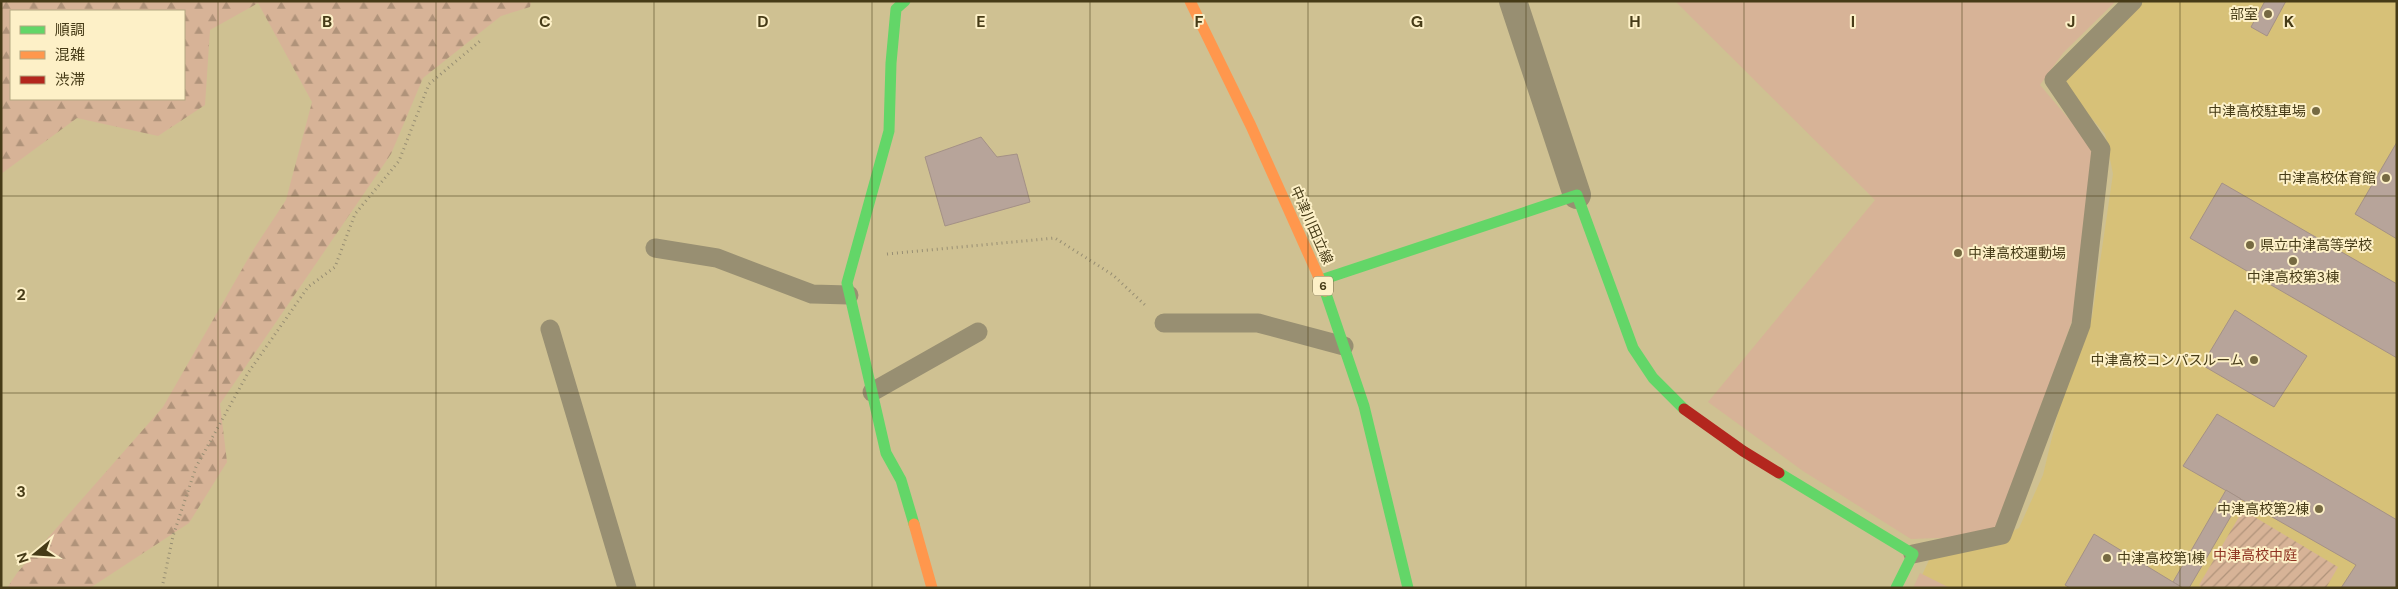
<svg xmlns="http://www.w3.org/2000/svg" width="2398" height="589" font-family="'DM Sans','Noto Sans JP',sans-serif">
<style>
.built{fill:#d7c178}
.forest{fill:url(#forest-firs);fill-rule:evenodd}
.garden{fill:url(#garden-furrows)}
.pitch{fill:#d7b397}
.building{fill:#b7a49a;stroke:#a49186}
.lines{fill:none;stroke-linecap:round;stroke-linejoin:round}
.path{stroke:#978e73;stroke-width:3;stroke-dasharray:1 4;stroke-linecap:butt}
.lane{stroke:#988f72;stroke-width:19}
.street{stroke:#988f72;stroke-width:28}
.fast{stroke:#63d668;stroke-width:11}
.slow{stroke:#ff974d;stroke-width:11}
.jam{stroke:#b3261e;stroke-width:11}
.grid{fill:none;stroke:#463b17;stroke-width:1;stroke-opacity:0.55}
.poi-dot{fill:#766a42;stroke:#fdf0c7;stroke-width:2}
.labels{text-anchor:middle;stroke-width:4;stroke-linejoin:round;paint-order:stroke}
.shield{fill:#fdf0c7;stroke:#7d714c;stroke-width:1}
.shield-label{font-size:12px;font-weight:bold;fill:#463b17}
.poi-label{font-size:14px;fill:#463b17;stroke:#fdf0c7;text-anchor:end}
.street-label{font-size:14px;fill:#463b17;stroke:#fdf0c7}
.park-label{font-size:14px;fill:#8f3322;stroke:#fdf0c7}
.grid-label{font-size:16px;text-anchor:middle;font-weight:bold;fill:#463b17;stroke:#fdf0c7;stroke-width:4;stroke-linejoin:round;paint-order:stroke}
</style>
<defs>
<pattern id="forest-firs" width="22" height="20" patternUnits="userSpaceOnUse" patternTransform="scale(1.25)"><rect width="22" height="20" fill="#d7b397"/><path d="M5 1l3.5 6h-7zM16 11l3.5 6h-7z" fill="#b0937a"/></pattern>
<pattern id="garden-furrows" width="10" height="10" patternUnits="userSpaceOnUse" patternTransform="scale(1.25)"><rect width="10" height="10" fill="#d7b397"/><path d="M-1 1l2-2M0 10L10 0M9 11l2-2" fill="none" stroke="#b0937a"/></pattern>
</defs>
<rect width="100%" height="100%" fill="#cfc192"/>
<path class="built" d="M2144,1H2397V588H1916L1937,543L1967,552L2019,528L2043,475L2061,400L2092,317L2113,174L2105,134L2061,82Z"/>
<path class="forest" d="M1,1H531L530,7L501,16L423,78L391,154L220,404L227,462L189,523L90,588H7L17,573L163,407L253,250L286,200L312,102L258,3L210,30L205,105L158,136L77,118L1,174ZM11,11H184V99H11Z"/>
<path class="garden" d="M2243,510L2338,567L2326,588H2203L2199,585Z"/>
<g class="pitch">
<path d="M1675,1H2116L2063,53L2040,85L2090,144L2099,177L2077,307L2052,377L2006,524L1965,537L1911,539L1803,471L1708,402L1875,200Z"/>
<path d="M1920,573L1950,588H1913Z"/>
</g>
<g class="building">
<path d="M2265,1H2286L2267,36L2251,27Z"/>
<path d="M981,137L997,157L1017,154L1030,202L945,226L925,157Z"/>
<path d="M2397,142V239L2355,214Z"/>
<path d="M2222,183L2397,284V358L2190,238Z"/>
<path d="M2235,310L2307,356L2274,407L2202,365Z"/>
<path d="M2217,414L2397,520V588H2341L2356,565L2183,466Z"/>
<path d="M2226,490L2241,499L2189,588H2183L2173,582Z"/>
<path d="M2094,534L2173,582L2183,588H2070L2065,585Z"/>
</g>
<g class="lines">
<g class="path">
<path d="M887,254L1055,238L1113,275L1145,305"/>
<path d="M162,588L173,536L196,467L248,373L308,287L335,267L355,214L399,161L429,84L480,41"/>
</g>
<g class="lane">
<path d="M655,248L717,258L812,294L849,295"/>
<path d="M1164,323H1258L1344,346"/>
<path d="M550,329L627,588"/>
<path d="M872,392L978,332"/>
<path d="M1913,554L2002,535L2081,325L2101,149L2054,80L2133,1"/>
</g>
<path class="street" d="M1513,1L1577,195"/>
<g class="fast">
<path d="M905,1L896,9L891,63L889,131L847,283L886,453L901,480L914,524"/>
<path d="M1321,280L1577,195L1633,348L1653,378L1684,409"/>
<path d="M1325,291L1364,406L1408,588"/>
<path d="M1779,473L1913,554L1896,588"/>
</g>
<g class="slow">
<path d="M1190,1L1251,126L1325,291"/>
<path d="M914,524L932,588"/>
</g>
<path class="jam" d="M1684,409L1743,451L1779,473"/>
</g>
<path class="grid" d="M218,1V588M436,1V588M654,1V588M872,1V588M1090,1V588M1308,1V588M1526,1V588M1744,1V588M1962,1V588M2180,1V588M1,196H2397M1,393H2397"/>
<g class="poi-dot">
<circle cx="2268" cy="14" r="5"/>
<circle cx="2316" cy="111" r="5"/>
<circle cx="2386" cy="178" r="5"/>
<circle cx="2250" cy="245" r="5"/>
<circle cx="1958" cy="253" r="5"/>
<circle cx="2293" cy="261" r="5"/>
<circle cx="2254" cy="360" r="5"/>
<circle cx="2319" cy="509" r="5"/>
<circle cx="2107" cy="558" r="5"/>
</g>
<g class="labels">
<rect class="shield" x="1313" y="276.5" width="20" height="19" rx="4"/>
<g class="shield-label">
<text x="1323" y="290">6</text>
</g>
<g class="poi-label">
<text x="2258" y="19">部室</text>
<text x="2306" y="116">中津高校駐車場</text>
<text x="2376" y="183">中津高校体育館</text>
<text x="2260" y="250" text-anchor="start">県立中津高等学校</text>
<text x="1968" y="258" text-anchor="start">中津高校運動場</text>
<text x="2293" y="282" text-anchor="middle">中津高校第3棟</text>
<text x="2244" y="365">中津高校コンパスルーム</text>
<text x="2309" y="514">中津高校第2棟</text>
<text x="2117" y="563" text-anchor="start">中津高校第1棟</text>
</g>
<g class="street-label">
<text transform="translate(1312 225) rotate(66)" y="5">中津川田立線</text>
</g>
<g class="park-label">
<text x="2255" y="560">中津高校中庭</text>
</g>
</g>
<g class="grid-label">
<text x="327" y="27">B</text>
<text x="545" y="27">C</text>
<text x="763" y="27">D</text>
<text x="981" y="27">E</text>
<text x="1199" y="27">F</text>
<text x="1417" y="27">G</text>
<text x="1635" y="27">H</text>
<text x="1853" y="27">I</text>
<text x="2071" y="27">J</text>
<text x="2289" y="27">K</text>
<text x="21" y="300">2</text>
<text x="21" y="497">3</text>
</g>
<rect width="2398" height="589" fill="none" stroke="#463b17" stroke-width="5"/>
<rect x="10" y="10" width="175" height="90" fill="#fdf0c7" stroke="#b4a881"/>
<rect x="20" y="26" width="25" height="8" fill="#63d668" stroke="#b4a881"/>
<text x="55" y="35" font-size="15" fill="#463b17">順調</text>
<rect x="20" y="51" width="25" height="8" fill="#ff974d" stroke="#b4a881"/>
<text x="55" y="60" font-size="15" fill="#463b17">混雑</text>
<rect x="20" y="76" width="25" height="8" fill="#b3261e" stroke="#b4a881"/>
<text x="55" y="85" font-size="15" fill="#463b17">渋滞</text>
<g transform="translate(35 554) rotate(252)" stroke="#fdf0c7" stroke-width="4" paint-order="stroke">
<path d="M0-4L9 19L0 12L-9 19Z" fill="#463b17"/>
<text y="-8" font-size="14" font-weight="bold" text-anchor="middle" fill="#463b17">N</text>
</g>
</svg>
